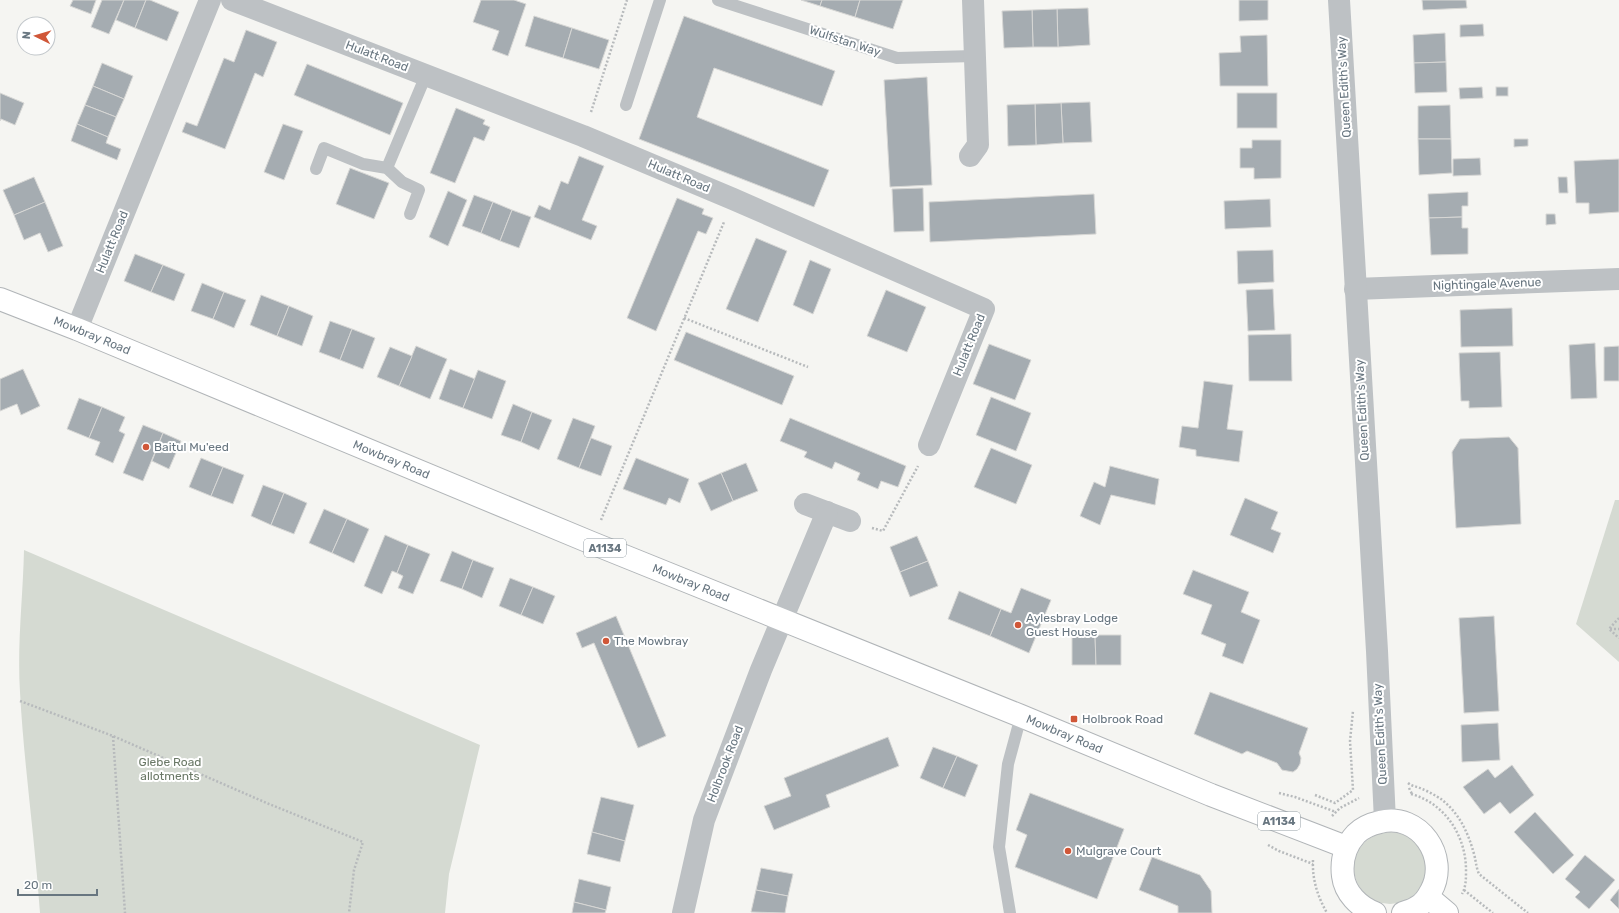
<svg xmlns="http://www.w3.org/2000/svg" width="1619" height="913" font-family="Rubik,sans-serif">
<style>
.green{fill:#d5dad2}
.building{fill:#a5acb1;stroke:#d7d7d5}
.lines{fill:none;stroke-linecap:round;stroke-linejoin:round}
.primary-casing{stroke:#b1b5b8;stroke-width:24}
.path{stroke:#b7babc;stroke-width:2.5;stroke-dasharray:2 2;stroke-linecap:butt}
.service{stroke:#bdc1c4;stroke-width:12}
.minor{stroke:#bdc1c4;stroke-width:22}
.tertiary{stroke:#bdc1c4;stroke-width:22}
.primary{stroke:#fff;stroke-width:22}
.poi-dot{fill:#d05738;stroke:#fff;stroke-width:1.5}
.labels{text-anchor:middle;stroke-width:4;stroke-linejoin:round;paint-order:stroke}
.shield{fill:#fff;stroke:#959fa6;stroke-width:1}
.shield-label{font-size:11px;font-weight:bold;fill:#687680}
.street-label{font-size:12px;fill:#687680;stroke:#fff}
.poi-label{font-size:12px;fill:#687680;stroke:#fff;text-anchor:start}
.park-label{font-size:12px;fill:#6a7866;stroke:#fff}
</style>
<rect width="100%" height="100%" fill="#f5f5f2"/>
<g class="green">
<path d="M1615,500H1619V662L1576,624Z"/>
<path d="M24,550L480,745L449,874L445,913H40C35,839 24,766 20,692C17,645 23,597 24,550Z"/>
<circle cx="1390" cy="868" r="36"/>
</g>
<g class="building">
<path d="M73,0H96L91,14L70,6Z"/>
<path d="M102,0H124L109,34L91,27Z"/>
<path d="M124,0H146L135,28L116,20Z"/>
<path d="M146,0H150L179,12L167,41L135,28Z"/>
<path d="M481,0H514L526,4L508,56L492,50L499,31L473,22Z"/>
<path d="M801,0H822L820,6Z"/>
<path d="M822,0H860L855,17L820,6Z"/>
<path d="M860,0H903L893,29L855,17Z"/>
<path d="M1239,0H1268V20L1239,21Z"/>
<path d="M1422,0H1466L1467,8L1423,10Z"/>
<path d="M1088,8L1090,45L1058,47L1057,9Z"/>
<path d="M1057,9L1058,47H1033L1032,10Z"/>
<path d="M1032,10L1033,47L1004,48L1002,11Z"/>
<path d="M534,16L572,28L563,58L525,46Z"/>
<path d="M684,16L835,71L822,106L714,68L697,117L829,170L814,207L639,139Z"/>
<path d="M1483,24L1484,36L1460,37V25Z"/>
<path d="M572,28L609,40L599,69L563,58Z"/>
<path d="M246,30L277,42L263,77L255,73L225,149L182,132L186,122L197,126L224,58L234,62Z"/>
<path d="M1445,33L1446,62L1414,63L1413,35Z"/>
<path d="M1267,35L1268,86H1220L1219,53L1241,52L1240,36Z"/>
<path d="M1446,62L1447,92L1415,93L1414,63Z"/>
<path d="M102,63L133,76L124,99L93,86Z"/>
<path d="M307,64L403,103L390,135L294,95Z"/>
<path d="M927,77L932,185L890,187L884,80Z"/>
<path d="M93,86L124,99L116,117L85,105Z"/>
<path d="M1482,87L1483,98L1460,99L1459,88Z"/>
<rect x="1496" y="87" width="12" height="9"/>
<path d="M0,93L24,103L15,125L1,119L0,121Z"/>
<rect x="1237" y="93" width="40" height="35"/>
<path d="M1090,102L1092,142L1063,143L1061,103Z"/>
<path d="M1061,103L1063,143L1036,145L1035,104Z"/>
<path d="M1035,104L1036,145L1008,146L1007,105Z"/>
<path d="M85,105L116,117L108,137L77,124Z"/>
<path d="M1450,105L1451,139H1418V106Z"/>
<path d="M456,108L485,120L483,124L490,127L484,141L474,137L455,183L430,173Z"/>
<path d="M77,124L108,137L106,143L121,149L117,160L71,141Z"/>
<path d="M283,124L303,131L284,180L264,172Z"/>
<path d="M1418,139H1451L1452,173L1419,175Z"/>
<path d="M1514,139H1528V146L1514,147Z"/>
<path d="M1252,140H1281V178L1254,179V168H1240V148H1252Z"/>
<path d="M579,156L604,166L582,220L597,226L591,240L534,217L539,205L550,210L561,181L568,184Z"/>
<path d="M1480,158L1481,175L1453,176V159Z"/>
<path d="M1619,159V212L1589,214V203H1576L1574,161Z"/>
<path d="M350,168L389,183L374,219L336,204Z"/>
<path d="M34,177L45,202L14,215L3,190Z"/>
<path d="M1558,177H1567L1568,193H1559Z"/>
<path d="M923,188L924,231L894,232L892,189Z"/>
<path d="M448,191L467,200L448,246L429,237Z"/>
<path d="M1468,192V206H1462V217L1429,218L1428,194Z"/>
<path d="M1094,194L1096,234L930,242L929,202Z"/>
<path d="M474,195L493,202L481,233L462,226Z"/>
<path d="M677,198L704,209L702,214L713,218L706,234L698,231L656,331L627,318Z"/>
<path d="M1270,199L1271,227L1225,229L1224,201Z"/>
<path d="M45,202L63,246L48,252L40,233L24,240L14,215Z"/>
<path d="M493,202L512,210L500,241L481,233Z"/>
<path d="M512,210L531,217L519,248L500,241Z"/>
<path d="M1546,214H1555L1556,224L1546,225Z"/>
<path d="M1462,217V228H1468V254L1431,255L1429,218Z"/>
<path d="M756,238L787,251L758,322L726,309Z"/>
<path d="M1273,250L1274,282L1238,284L1237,251Z"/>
<path d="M135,254L163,265L151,292L124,281Z"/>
<path d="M810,260L831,269L813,314L793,305Z"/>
<path d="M163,265L185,274L174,301L151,292Z"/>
<path d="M202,283L224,292L213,319L191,311Z"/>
<path d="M1273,289L1275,330L1248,331L1246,290Z"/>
<path d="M886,290L926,307L907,352L867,336Z"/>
<path d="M224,292L246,300L234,328L213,319Z"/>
<path d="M261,295L289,306L277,336L250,325Z"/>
<path d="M289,306L313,316L302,346L277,336Z"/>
<path d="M1512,308L1513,346L1461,347L1460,310Z"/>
<path d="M330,321L352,329L340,360L319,352Z"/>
<path d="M352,329L375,338L363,369L340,360Z"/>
<path d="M686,332L794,376L782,405L674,360Z"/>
<path d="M1291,334L1292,381H1249L1248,335Z"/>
<path d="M1595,343L1597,398L1571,399L1569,345Z"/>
<path d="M989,344L1031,360L1015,400L973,384Z"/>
<path d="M416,346L447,359L430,399L399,386Z"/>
<path d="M1619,346V381H1604V347Z"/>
<path d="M390,347L412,356L399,386L377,377Z"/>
<path d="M1500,352L1502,407L1469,408V401H1461L1459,353Z"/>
<path d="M23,369L40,406L21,415L17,404L0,411V379Z"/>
<path d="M450,369L475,379L463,408L439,399Z"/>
<path d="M478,370L506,381L492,419L463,408Z"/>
<path d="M1204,381L1233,385L1227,429L1243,431L1239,462L1196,456V450L1179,447L1182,426L1198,428Z"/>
<path d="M991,397L1031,413L1016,451L976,435Z"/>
<path d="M79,398L102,407L89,438L67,429Z"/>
<path d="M513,404L532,412L521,442L501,435Z"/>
<path d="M102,407L125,417L119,431L125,434L113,463L95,455L100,442L89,438Z"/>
<path d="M532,412L552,420L539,450L521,442Z"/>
<path d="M573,418L595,426L579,468L557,459Z"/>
<path d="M790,418L906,466L898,487L881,481L878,489L857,480L860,473L835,462L832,469L804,457L807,452L780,441Z"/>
<path d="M143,425L163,433L143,481L123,473Z"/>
<path d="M163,433L181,441L169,469L152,461Z"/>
<path d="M1509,437L1518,448L1521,524L1456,528L1452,452L1460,439Z"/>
<path d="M591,438L612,446L601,476L579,468Z"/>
<path d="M991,448L1032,465L1016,504L974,487Z"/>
<path d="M201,458L223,467L211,496L189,487Z"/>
<path d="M636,458L689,479L680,503L669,498L666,505L623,489Z"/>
<path d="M746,463L758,491L733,501L721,473Z"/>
<path d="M1110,466L1159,479L1155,505L1111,495L1100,525L1080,516L1094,482L1105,487Z"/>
<path d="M223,467L244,475L233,504L211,496Z"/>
<path d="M721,473L733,501L711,511L698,483Z"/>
<path d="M263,485L284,493L271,525L251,516Z"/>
<path d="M284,493L307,503L294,534L271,525Z"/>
<path d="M1245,498L1278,512L1271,529L1281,533L1273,553L1230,535Z"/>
<path d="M324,509L347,519L332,553L309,543Z"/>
<path d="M347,519L369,529L354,563L332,553Z"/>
<path d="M385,535L408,545L397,573L392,571L382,594L364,586Z"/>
<path d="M917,536L928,561L900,572L890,547Z"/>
<path d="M408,545L430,554L413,594L398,588L403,576L397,573Z"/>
<path d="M452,551L473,560L462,589L440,581Z"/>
<path d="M473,560L494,568L482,598L462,589Z"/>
<path d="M928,561L938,586L910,597L900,572Z"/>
<path d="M1193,570L1249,592L1241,612L1260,620L1243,664L1222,656L1226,644L1201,634L1212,605L1183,594Z"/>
<path d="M510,578L533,587L521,615L499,606Z"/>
<path d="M533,587L555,596L543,624L521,615Z"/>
<path d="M1021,588L1051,600L1029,653L990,636L1001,609L1011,613Z"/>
<path d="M959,591L1001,609L990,636L948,619Z"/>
<path d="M616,616L666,736L638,748L594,643L582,648L576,633Z"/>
<path d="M1494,616L1499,711L1464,713L1459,618Z"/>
<path d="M1095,635L1096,665H1072V636Z"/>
<path d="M1095,635H1121V665H1096Z"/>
<path d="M1210,692L1308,728L1299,753L1301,758L1300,764L1297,769L1293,772L1282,770L1277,763L1247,751L1242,754L1194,734Z"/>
<path d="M1498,723L1500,760L1462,762L1461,725Z"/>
<path d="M888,737L899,766L826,795L830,807L774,830L764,806L791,796L784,778Z"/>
<path d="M933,747L957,756L943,788L920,778Z"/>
<path d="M957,756L978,765L965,797L943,788Z"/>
<path d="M1512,765L1534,795L1510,814L1500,802L1484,814L1463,787L1488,769L1495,778Z"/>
<path d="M1030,793L1124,829L1097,899L1015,867L1027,835L1016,830Z"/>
<path d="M601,797L634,805L625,841L592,832Z"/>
<path d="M1535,812L1574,855L1553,874L1514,832Z"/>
<path d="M592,832L625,841L620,862L587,854Z"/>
<path d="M1585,855L1615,880L1589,909L1575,897L1580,892L1565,879Z"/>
<path d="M1152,857L1200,875L1211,891L1212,913H1178V906L1139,890Z"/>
<path d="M761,868L793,874L788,896L756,890Z"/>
<path d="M579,879L611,887L606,910L574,902Z"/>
<path d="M1619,889V909L1610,900Z"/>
<path d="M756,890L788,896L785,913L751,912Z"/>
<path d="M574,902L606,910L605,913H572Z"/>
</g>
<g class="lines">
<defs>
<g id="primary">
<path id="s1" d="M0,299L77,329L592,543L1021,716L1211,795L1346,847"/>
<path d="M1428,897L1447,913"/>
<path d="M1375,913C1359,907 1345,893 1343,876C1341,860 1345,846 1356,834C1363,827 1371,824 1380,822C1419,812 1450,857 1431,891C1428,897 1423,904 1417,907C1413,910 1408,911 1403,913"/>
</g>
</defs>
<use href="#primary" class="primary-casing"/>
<g class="path">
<path d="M591,112L627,0"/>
<path d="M684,318L808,367"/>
<path d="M601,520L724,222"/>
<path d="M872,528L883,531L918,466"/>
<path d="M1619,618L1609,629L1619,638"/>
<path d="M1610,629H1619"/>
<path d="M20,701L113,736L269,804L363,842L354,870L349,913"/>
<path d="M113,736L125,913"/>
<path d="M1408,783C1413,787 1417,786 1422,789C1428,791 1436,796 1441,799C1459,813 1468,832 1474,854C1476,861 1476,867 1479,874L1528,913"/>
<path d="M1409,788L1412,794"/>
<path d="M1279,793L1295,797L1336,812"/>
<path d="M1411,794C1445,803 1466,836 1466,870C1466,879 1466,887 1462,894"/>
<path d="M1315,795L1335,803L1353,790L1350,741L1353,711"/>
<path d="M1332,816L1340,808L1359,798"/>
<path d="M1268,845L1279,851L1313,864"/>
<path d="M1313,860C1312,880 1318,897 1327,913"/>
<path d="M1464,890L1493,913"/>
</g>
<g class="service">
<path d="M718,0L897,58L975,56"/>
<path d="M626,105L660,0"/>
<path d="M387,168L426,75"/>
<path d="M316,169L324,148L363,164L387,168L402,182L419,190L410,214"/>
<path d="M1010,913L999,847L1008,764L1021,716"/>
</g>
<g class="minor">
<path d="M232,0L583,136L733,199L984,309L929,445"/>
<path d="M970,156L978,145L973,0"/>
<path d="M1355,289L1619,279"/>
<path d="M77,329L210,0"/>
<path d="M805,504L850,521"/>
<path d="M683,913L704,820L761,670L827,512"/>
</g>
<path class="tertiary" d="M1339,0L1377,651L1385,821"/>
<use href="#primary" class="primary"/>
</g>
<g class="poi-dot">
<circle cx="146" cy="447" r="4"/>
<circle cx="1018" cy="625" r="4"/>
<circle cx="606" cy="641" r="4"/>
<rect x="1070" y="715" width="8" height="8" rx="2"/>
<circle cx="1068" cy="851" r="4"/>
</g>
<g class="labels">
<g class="shield">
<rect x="584" y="539" width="42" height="18" rx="3"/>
<rect x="1258" y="812" width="42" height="18" rx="3"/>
</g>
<g class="shield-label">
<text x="605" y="552">A1134</text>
<text x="1279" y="825">A1134</text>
</g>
<g class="street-label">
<text transform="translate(845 41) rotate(18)" y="4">Wulfstan Way</text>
<text transform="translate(377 56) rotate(21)" y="4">Hulatt Road</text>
<text transform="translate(1344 87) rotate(-93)" y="4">Queen Edith's Way</text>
<text transform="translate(679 176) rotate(23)" y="4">Hulatt Road</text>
<text transform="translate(112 242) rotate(-68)" y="4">Hulatt Road</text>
<text transform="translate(1487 284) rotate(-2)" y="4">Nightingale Avenue</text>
<text dy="4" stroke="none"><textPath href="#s1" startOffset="99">Mowbray Road</textPath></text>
<text transform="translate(969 345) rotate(-68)" y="4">Hulatt Road</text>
<text transform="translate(1362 410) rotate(-93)" y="4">Queen Edith's Way</text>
<text dy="4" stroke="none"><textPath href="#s1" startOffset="423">Mowbray Road</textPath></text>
<text dy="4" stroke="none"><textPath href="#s1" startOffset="747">Mowbray Road</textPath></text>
<text dy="4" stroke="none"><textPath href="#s1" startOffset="1150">Mowbray Road</textPath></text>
<text transform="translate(1380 734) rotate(-93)" y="4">Queen Edith's Way</text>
<text transform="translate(725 764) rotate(-69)" y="4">Holbrook Road</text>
</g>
<g class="poi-label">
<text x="154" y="451">Baitul Mu'eed</text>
<text x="1026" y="622">Aylesbray Lodge<tspan x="1026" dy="14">Guest House</tspan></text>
<text x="614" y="645">The Mowbray</text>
<text x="1082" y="723">Holbrook Road</text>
<text x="1076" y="855">Mulgrave Court</text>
</g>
<g class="park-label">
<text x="170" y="766">Glebe Road<tspan x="170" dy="14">allotments</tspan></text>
</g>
</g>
<g transform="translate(36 36) rotate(275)"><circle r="19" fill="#ffffff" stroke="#c3c8cc"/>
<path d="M0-3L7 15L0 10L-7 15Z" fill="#d05738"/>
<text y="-6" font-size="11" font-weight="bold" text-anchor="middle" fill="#687680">N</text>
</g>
<path d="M18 889v6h79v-6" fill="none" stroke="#687680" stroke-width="2"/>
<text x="24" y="889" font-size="12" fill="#687680" stroke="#ffffff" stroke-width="3" paint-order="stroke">20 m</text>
</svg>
